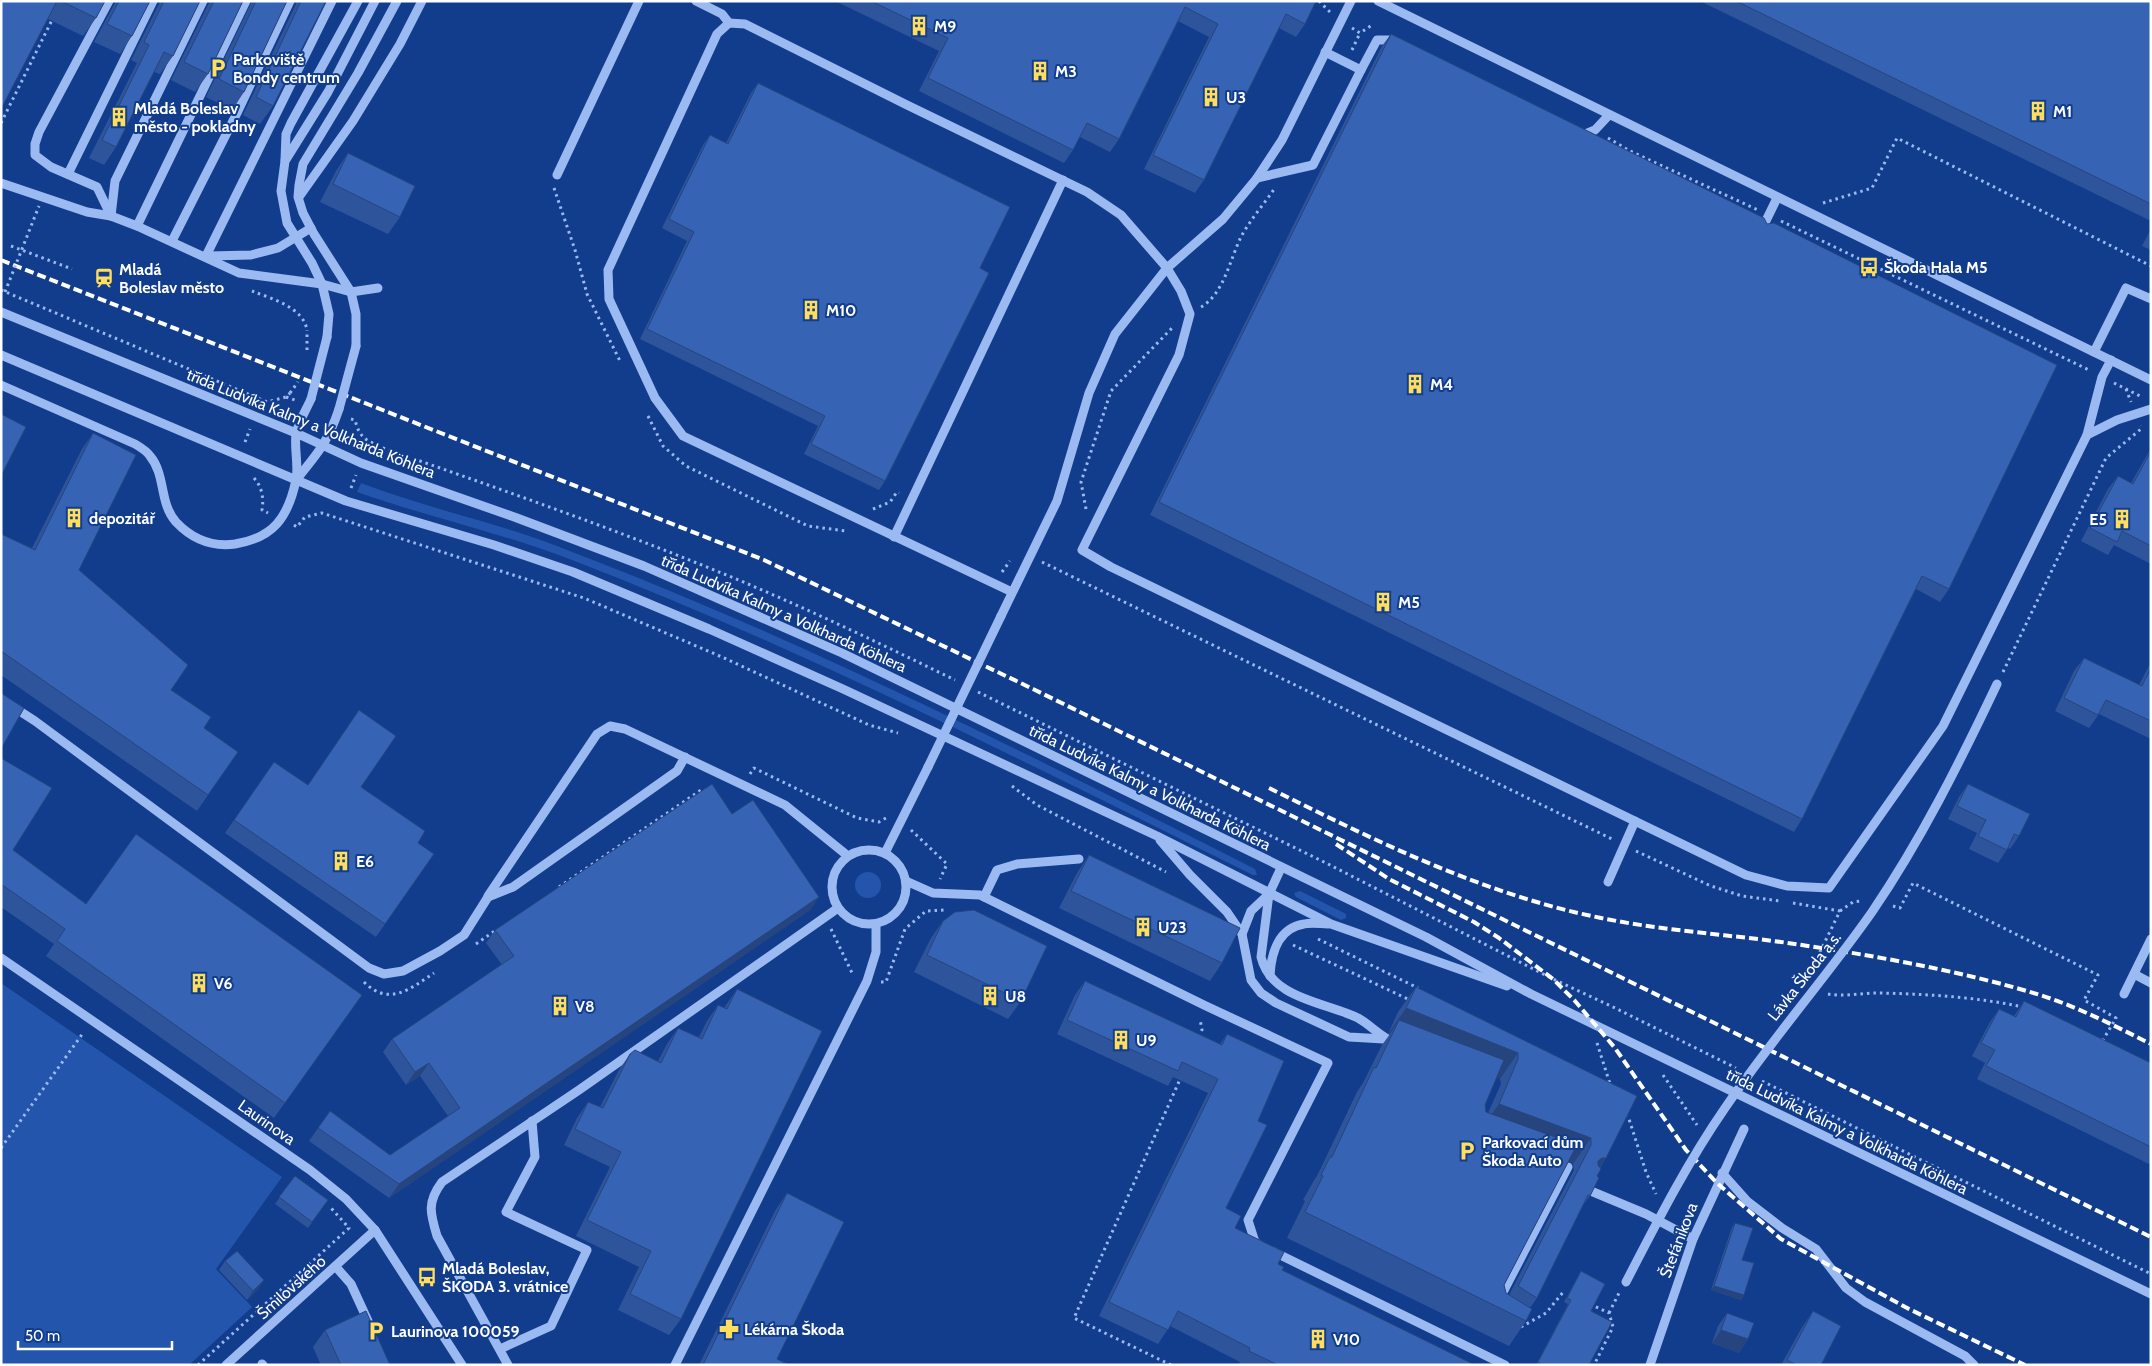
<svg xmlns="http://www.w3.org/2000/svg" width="2152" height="1366" font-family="Cabin,sans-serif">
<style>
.green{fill:#2455ac}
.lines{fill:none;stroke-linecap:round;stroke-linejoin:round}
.path{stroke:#9bbaf1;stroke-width:3;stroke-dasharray:2.5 4;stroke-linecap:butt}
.minor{stroke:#9bbaf1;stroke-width:9}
.rail{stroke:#fff;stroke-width:4;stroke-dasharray:9 4;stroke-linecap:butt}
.path-bridge{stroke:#9bbaf1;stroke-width:3;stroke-dasharray:2.5 4;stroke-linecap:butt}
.minor-bridge{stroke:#9bbaf1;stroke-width:9}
.wall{fill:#2e559b;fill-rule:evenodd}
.shaded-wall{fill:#26457e}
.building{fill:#3663b4;stroke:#26457e}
.labels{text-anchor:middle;stroke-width:4;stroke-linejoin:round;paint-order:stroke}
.poi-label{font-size:16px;font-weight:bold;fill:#fff;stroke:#123d8c;text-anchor:start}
.street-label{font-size:16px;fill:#fff;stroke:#123d8c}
</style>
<rect width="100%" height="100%" fill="#123d8c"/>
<g class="green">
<path d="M361,483C413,503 467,516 520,533C546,541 572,552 598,562C824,650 1039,760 1255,869L1257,875H1253C1029,764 806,650 572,560C502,533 428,517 357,492Z"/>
<circle cx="868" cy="885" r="13"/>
<path d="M1300,891L1346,914V918L1341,920L1296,897L1294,893Z"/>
<path d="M1,983L282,1177L216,1269L252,1307L189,1365H1Z"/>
</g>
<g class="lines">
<g class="path">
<path d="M1319,1L1331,13"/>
<path d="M1352,28L1360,33L1372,25"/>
<path d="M1352,50L1360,33"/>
<path d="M1,123L53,18"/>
<path d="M1608,138L1630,151L1758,210"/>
<path d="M554,188L575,250L587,294L620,361"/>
<path d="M1823,203L1872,188L1897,138L2151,266"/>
<path d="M1781,221L2091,371"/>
<path d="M11,246L72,269"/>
<path d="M1,290L267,402L286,397L290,393"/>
<path d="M252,291C272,299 303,307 307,330"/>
<path d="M1201,307C1224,294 1230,259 1241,237C1250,220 1264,204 1275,188"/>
<path d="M2114,383L2142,397"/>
<path d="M2126,389L2131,402"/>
<path d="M286,397L295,400"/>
<path d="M648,416L663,446L686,466L808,526L846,531"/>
<path d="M351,419L355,420C360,439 366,440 383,448C497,488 612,528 724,574C802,606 879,643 955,680"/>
<path d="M245,442L250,429"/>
<path d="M254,478C262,487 264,498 262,510L268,513"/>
<path d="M351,488L356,475"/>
<path d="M873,509L890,502L897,492L899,493"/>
<path d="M1086,509L1081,482L1111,391L1172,328"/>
<path d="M294,525L297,527L305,517L322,513L584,598L722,657L869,725L898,733"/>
<path d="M1042,562L1612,839"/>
<path d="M1002,572L1010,561"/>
<path d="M2003,672L2106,458L2141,429L2140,426"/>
<path d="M978,692L1328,864L1553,979L1611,1006L1736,1068"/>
<path d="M750,774L754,768L857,818L879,822L886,818"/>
<path d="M1012,786L1037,805L1166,872"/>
<path d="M911,830L947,864L940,879"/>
<path d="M1636,851L1711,886L1742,896L1780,901"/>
<path d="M559,887L701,790H705"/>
<path d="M1793,903L1840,911L1814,964"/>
<path d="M1893,906L1900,908L1913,883L2098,975L2084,1000L2116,1018L2103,1040L2100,1039"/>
<path d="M1840,911L1853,902L1862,901"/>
<path d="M831,929L853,975"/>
<path d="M1318,939L1418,988"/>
<path d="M476,944L496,930"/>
<path d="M1293,945L1410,1000"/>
<path d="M364,982C389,1007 410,989 434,973"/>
<path d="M881,982H886L905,929L926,911L945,910"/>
<path d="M1828,994C1844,997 1862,993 1878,993C1927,994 1976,997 2023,1007"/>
<path d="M1199,1037L1202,1030L1200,1019"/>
<path d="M1597,1043L1610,1084"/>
<path d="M1663,1075L1697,1125"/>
<path d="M1762,1081L2151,1274"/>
<path d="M1625,1115L1629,1119L1646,1172L1656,1194"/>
<path d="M1,1148L83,1033"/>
<path d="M1590,1304L1609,1313L1613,1327L1594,1365"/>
<path d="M1609,1313L1619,1293"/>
<path d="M1521,1327L1546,1313L1564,1291"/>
<path d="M198,1365L349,1228L331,1208"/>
<path d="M1171,1365L1074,1318L1181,1077"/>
</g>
<g class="minor">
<path d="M109,1L39,132L35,144V155L51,167L97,187L111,216"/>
<path d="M696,1L722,14L729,23"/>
<path d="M1378,1L2151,380"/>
<path d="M1325,52L1361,70L1377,40H1389L1397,44"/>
<path d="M1579,134L1583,135L1595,130L1609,115"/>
<path d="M285,160L286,134L291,123L358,1"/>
<path d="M68,174L153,1"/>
<path d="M557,175L639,1"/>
<path d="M1257,178L1313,165L1361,70"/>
<path d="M1,183L87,212L111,216L137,226L239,273L322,284L351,292L378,288"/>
<path d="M299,197L353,121L400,44L422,1"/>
<path d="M111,216L115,181L203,1"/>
<path d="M137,226L246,1"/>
<path d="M1761,231L1777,198"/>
<path d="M172,241L237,113L290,1"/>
<path d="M206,256L332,1"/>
<path d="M209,256L251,255L278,248L311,228"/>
<path d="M1,312L296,433L361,463L517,518L644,566L842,653L1426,937L1531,994L2151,1294"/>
<path d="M327,337L329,314L322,284L312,263L287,223L281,191L285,161L328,92L375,1"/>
<path d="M356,346V314L351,292L314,234L303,213L298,197L299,185L303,164L358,73L397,1"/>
<path d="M2094,352L2126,288L2151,299"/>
<path d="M1,355L346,501L494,545L573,572L709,629L843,689L1157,836L1331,924L1507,986"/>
<path d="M1,385L135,444C140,447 147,451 150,456C166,475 159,503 176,522C192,539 212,547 235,544C273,538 288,518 296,480C299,466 294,449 296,434C298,423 306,410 311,399"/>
<path d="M2087,435L2117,420L2151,409"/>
<path d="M296,480C318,453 328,442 339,409"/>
<path d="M894,537L1063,180"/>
<path d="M1012,592L683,436L655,398L609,299L608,270L717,34L729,23L745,24L907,105L1087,192L1121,215L1167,268L1181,291L1190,314L1179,355L1082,550L1111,567L1746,875L1787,886L1829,888L1943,726L2087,435L2102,377L2111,360"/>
<path d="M1001,616L1057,501L1089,393L1115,334L1167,268L1223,219L1257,178L1282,140L1351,1"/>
<path d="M1,699L35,721L369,968L384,974L403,971L440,951L464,935L488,897L513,887L677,771L685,757"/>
<path d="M1160,840L1190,875L1227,912L1242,934L1251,980L1261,993L1276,1003L1349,1037L1384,1039"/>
<circle cx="869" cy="887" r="37"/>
<path d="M885,853L928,767"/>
<path d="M906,881L933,893L980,895L1206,1006L1328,1063L1248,1220L1255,1242L1260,1245"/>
<path d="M1608,882L1635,821"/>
<path d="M1269,894L1261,957C1271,999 1325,1002 1358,1018C1371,1025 1381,1038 1396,1043"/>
<path d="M488,896L597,734L610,726L625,729L785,805L848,856"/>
<path d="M984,897L997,870L1017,864L1079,859"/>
<path d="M1242,934L1251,911L1269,894L1281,868"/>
<path d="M1,958L310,1170L346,1199L375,1230L462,1365"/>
<path d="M2134,974L2151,983"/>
<path d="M1270,976C1271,954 1278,928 1304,924C1312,922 1321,924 1328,924"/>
<path d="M2124,994L2151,939"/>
<path d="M1722,1173L1747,1201L1782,1228L1816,1249L1846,1288L1865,1302L1965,1356L1974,1365"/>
<path d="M1586,1189L1646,1214L1693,1239"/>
<path d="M1272,1251L1505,1365"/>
<path d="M336,1267L351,1284L368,1321"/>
<path d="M1500,1298L1568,1167L1554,1162"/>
<path d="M500,1349L551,1326L587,1250L506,1212L535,1157L532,1121"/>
<path d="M262,1364L263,1365"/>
<path d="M226,1365L375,1230"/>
<path d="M508,1365L437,1236C430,1213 427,1202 442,1182L579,1090L838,908"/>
<path d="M675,1365L867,981L876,952V924"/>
<path d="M1650,1365L1693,1239L1744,1129"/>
</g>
<g class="rail">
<path d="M1,260L764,560L1033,689L2151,1237"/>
<path d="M1269,788C1376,841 1482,894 1601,918C1660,930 1721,934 1781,942C1865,954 1959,970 2040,995C2078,1007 2115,1026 2151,1044"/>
<path d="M1336,844L1389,879L1474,922L1499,938L1553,979L1575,1001L1615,1048L1686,1150L1717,1183L1781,1239L1909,1309L2025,1365"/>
</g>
<g class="path-bridge">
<path d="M5,292L39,206"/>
<path d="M307,350V330"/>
<path d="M290,393L298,382"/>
</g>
<g class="minor-bridge">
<path d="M311,399L327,337"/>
<path d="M339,409L356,346"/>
<path d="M928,767L1001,616"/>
<path d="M1626,1282C1657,1222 1687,1163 1725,1108C1771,1040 1825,979 1872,912C1921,840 1960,762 1997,684"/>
</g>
</g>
<g class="wall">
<path d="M1,1H105L96,18L83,36L48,19Z"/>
<path d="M115,1H150L132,36L120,54L94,42L115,3Z"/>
<path d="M159,1H200L173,56L160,74L154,72L116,147L104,165L89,158L137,63L131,60L159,4Z"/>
<path d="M208,1H243L208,74L195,92L171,80L209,3Z"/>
<path d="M252,1H287L244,92L232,110L206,97Z"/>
<path d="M296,1H326L273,106L260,124L243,115L296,4Z"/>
<path d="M835,1H1316L1305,24L1296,37L1279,28L1204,180L1195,193L1144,169L1209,37L1178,21L1119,139L1110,152L1080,137L1073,150L1064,163L919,91L939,51Z"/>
<path d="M1700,1H2151V221Z"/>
<path d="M1391,34L1949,589L1940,602L1916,589L1802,819L1794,832L1150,515L1382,46Z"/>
<path d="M758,83L980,268L885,481L879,490L804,454L818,426L640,339L687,241L662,228L703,145L710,135L726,143L751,93Z"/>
<path d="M348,153L400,217L388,234L320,202L336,171Z"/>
<path d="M2151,229V250L2142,246Z"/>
<path d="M93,433L79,570L171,690L204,728L238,752L197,811L1,675V534L32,548L82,449Z"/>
<path d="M2151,448V564L2114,545L2108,555L2081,541L2108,489L2118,476L2131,483Z"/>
<path d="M2084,658L2139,685L2151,662V739L2099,714L2089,728L2055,711L2074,671Z"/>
<path d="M1,758L13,850L86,904L362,995L274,1118L46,956L54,944L1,907Z"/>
<path d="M274,762L307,785L361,787L418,843L434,854L376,937L225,833Z"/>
<path d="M1968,784L2019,836L2010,849L2008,848L1998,863L1969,849L1977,833L1948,819L1959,797Z"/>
<path d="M732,814L819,897L810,910L389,1198L309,1141L330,1111L390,1155L448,1116L420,1076L406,1085L383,1052L392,1039L502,965L486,943L495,930Z"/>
<path d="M1089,855L1222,963L1210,981L1059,908L1077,873Z"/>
<path d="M943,921L1021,1001L1008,1019L914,972L931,938Z"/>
<path d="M1085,981L1220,1044L1227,1034L1258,1121L1226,1208L1235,1228L1278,1264L1282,1270L1475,1365H1239L1240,1362L1170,1326L1158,1344L1099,1316L1208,1093L1173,1077L1168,1086L1057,1034L1075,995Z"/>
<path d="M1416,987L1637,1096L1606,1158L1600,1168L1597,1176L1590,1196L1583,1205L1537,1298L1530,1308L1526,1321L1509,1346L1287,1238L1305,1201L1303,1200L1313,1182L1318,1174L1357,1092L1363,1083L1382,1045L1390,1034H1388L1398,1012ZM1497,1077L1500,1079L1501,1084L1488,1113L1486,1112L1485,1105ZM1568,1162L1573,1164L1574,1170L1509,1295L1506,1293L1504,1285Z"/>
<path d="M737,989L681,1319L669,1335L618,1310L639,1267L576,1236L610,1167L564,1145L577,1118L588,1102L600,1107L619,1070L630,1054L658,1061L667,1044L678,1028L699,1037L707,1021L718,1005L724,1008Z"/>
<path d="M2024,1001L2151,1063V1165L1977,1079L1985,1063L1972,1056L1990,1022L1999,1009L2014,1016Z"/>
<path d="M295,1176L328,1200L308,1228L275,1204Z"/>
<path d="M787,1193L777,1359L789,1365H699L775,1211Z"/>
<path d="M1735,1223L1744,1295L1741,1300L1711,1290L1732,1227Z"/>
<path d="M225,1261L264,1280L258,1289L247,1300L219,1270Z"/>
<path d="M1581,1271L1591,1311L1589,1365H1536L1568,1304L1564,1302Z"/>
<path d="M1813,1311L1821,1365H1781L1801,1329Z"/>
<path d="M1727,1313L1748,1339L1739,1353L1712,1343L1718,1326Z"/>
<path d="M325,1330L390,1365H321L313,1347Z"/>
</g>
<g class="shaded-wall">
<path d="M819,897L810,910L389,1198L399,1184Z"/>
<path d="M1406,1008L1518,1053L1500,1079L1392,1035L1399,1020L1390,1034H1388Z"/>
<path d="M429,1063L420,1076L406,1085L415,1072Z"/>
<path d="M1499,1104L1591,1138L1573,1164L1481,1129Z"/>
<path d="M1602,1158H1606L1589,1183L1598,1161Z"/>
<path d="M264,1280L258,1289L247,1300L253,1291Z"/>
<path d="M1714,1286L1744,1295L1741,1300L1711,1290Z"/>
<path d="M1721,1330L1748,1339L1739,1353L1712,1343Z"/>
</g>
<g class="building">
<path d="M1,1H57L1,109Z"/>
<path d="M61,1H105L96,18Z"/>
<path d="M119,1H150L132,36L107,24Z"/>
<path d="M164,1H200L173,56L164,52L116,147L102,140L149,45L144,42Z"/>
<path d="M214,1H243L208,74L184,62Z"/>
<path d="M256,1H287L244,92L219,79Z"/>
<path d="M301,1H326L273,106L256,97Z"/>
<path d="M871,1H1316L1305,24L1286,14L1204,180L1153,155L1218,24L1185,7L1119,139L1087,123L1073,150L928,78L948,38Z"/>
<path d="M1736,1H2151V204Z"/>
<path d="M1391,34L1764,218L1767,224L1774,223L2057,365L1949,589L1922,576L1802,819L1159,502Z"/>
<path d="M758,83L1010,207L980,268L989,273L885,481L811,444L825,416L647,329L694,232L669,219L710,135L728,144Z"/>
<path d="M348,153L415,186L400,217L333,184Z"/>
<path d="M1,414L26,427L1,476Z"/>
<path d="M93,433L136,455L79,570L188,665L171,690L211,717L204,728L238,752L208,795L1,651V534L35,550Z"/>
<path d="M2151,451V546L2122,531L2117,542L2090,528L2118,476L2133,484Z"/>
<path d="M2084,658L2142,686L2151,668V721L2106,700L2098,715L2064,698Z"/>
<path d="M1,693L24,708L1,749Z"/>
<path d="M359,710L396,736L361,787L425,831L418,843L434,854L385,924L234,820L274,762L308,785Z"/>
<path d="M1,758L52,788L13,850L86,904L136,834L362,995L285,1103L57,941L65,929L1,884Z"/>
<path d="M712,784L732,814L753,800L819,897L399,1184L318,1128L330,1111L390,1155L460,1108L429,1063L415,1072L392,1039L514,956L495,930Z"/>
<path d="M1968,784L2030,814L2019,836L2014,834L2007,850L1978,836L1986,820L1957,806Z"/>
<path d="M1089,855L1240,928L1222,963L1071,891Z"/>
<path d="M974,910L1047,946L1021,1001L927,955L943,921L955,912Z"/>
<path d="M1085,981L1222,1045L1227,1034L1284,1061L1258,1121L1267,1125L1226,1208L1241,1216L1235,1228L1284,1252L1278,1264L1284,1267L1282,1270L1475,1365H1278L1249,1351L1250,1348L1178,1311L1168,1330L1109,1302L1218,1079L1182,1062L1178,1071L1067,1020Z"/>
<path d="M1416,987L1637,1096L1606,1158H1602L1598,1161V1165L1601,1169L1597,1176L1599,1178L1590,1196L1588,1195L1537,1298L1518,1286L1591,1145V1138L1499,1104L1518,1059V1053L1406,1008Z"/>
<path d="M737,989L822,1031L681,1319L630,1294L651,1251L587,1220L621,1152L575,1129L588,1102L603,1108L630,1054L635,1050L661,1063L678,1028L702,1039L718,1005L727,1009Z"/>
<path d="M2024,1001L2151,1063V1147L1986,1066L1995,1050L1981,1043L1999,1009L2016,1017Z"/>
<path d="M1399,1020L1504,1060L1485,1105L1486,1112L1577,1145L1504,1285L1506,1293L1532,1309L1526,1321L1305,1212L1323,1176L1321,1175L1330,1157H1332L1374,1067L1376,1068Z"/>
<path d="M295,1176L328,1200L312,1222L279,1197Z"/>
<path d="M787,1193L844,1222L777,1359L789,1365H703Z"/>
<path d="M1735,1223L1753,1228L1742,1260L1754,1263L1744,1295L1714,1286Z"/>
<path d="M237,1251L264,1280L253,1291L225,1261Z"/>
<path d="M1581,1271L1605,1284L1591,1311L1612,1322L1589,1365H1543L1538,1362L1571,1300L1567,1298Z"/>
<path d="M366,1311L390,1365H341L325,1330Z"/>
<path d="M1813,1311L1841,1326L1821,1365H1797L1787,1360Z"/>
<path d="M1727,1313L1754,1323L1748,1339L1721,1330Z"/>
</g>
<defs>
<symbol id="building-bare" viewBox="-9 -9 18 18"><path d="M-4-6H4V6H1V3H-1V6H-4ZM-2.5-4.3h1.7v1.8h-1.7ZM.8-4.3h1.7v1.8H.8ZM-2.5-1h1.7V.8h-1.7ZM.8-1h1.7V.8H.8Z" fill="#ffde5b" stroke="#123d8c" stroke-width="2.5" paint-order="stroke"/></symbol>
<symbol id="parking-bare" viewBox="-9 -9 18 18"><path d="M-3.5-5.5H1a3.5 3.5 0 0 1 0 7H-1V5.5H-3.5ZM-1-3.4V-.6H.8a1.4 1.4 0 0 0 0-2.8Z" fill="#ffde5b" stroke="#123d8c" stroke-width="2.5" paint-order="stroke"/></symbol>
<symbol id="bus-bare" viewBox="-9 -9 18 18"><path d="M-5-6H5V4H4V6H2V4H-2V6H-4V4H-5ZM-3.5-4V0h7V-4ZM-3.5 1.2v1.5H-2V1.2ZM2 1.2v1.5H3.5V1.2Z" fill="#ffde5b" stroke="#123d8c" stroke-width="2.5" paint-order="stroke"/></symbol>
<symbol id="station-bare" viewBox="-9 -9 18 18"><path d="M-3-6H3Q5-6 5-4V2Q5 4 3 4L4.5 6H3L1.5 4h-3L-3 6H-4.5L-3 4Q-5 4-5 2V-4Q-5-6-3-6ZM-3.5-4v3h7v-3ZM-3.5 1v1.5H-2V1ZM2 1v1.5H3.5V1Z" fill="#ffde5b" stroke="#123d8c" stroke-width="2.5" paint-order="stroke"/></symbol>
<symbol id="pharmacy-bare" viewBox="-9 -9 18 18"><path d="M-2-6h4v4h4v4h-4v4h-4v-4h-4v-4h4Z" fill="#ffde5b" stroke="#123d8c" stroke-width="2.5" paint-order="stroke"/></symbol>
</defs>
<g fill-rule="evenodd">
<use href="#building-bare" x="905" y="12" width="28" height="28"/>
<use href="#parking-bare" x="204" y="54" width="28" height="28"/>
<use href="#building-bare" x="1026" y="57" width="28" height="28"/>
<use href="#building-bare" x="1197" y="83" width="28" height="28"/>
<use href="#building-bare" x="2024" y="97" width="28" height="28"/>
<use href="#building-bare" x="105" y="103" width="28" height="28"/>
<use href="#bus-bare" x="1855" y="253" width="28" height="28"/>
<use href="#station-bare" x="90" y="264" width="28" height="28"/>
<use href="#building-bare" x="797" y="296" width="28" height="28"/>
<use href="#building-bare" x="1401" y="370" width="28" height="28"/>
<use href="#building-bare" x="60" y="504" width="28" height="28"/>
<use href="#building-bare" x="2108" y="505" width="28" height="28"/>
<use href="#building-bare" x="1369" y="588" width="28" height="28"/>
<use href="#building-bare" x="327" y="847" width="28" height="28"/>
<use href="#building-bare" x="1129" y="913" width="28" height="28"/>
<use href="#building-bare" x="185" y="969" width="28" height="28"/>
<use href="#building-bare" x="976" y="982" width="28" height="28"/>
<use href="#building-bare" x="546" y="992" width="28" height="28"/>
<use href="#building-bare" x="1107" y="1026" width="28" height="28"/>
<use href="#parking-bare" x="1453" y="1137" width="28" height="28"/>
<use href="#bus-bare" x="413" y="1263" width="28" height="28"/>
<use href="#pharmacy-bare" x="715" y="1315" width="28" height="28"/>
<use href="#parking-bare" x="362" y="1317" width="28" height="28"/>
<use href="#building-bare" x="1304" y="1325" width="28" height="28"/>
</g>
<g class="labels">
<g class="poi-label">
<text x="934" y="32">M9</text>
<text x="233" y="65">Parkoviště<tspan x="233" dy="18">Bondy centrum</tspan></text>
<text x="1055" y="77">M3</text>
<text x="1226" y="103">U3</text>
<text x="134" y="114">Mladá Boleslav<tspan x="134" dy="18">město - pokladny</tspan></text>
<text x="2053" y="117">M1</text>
<text x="1884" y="273">Škoda Hala M5</text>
<text x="119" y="275">Mladá<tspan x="119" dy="18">Boleslav město</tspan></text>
<text x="826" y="316">M10</text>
<text x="1430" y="390">M4</text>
<text x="89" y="524">depozitář</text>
<text x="2107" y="525" text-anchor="end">E5</text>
<text x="1398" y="608">M5</text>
<text x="356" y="867">E6</text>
<text x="1158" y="933">U23</text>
<text x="214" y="989">V6</text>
<text x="1005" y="1002">U8</text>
<text x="575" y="1012">V8</text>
<text x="1136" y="1046">U9</text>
<text x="1482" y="1148">Parkovací dům<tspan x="1482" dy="18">Škoda Auto</tspan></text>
<text x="442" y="1274">Mladá Boleslav,<tspan x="442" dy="18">ŠKODA 3. vrátnice</tspan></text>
<text x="744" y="1335">Lékárna Škoda</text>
<text x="391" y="1337">Laurinova 100059</text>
<text x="1333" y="1345">V10</text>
</g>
<g class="street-label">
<text transform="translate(311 423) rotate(22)" y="6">třída Ludvíka Kalmy a Volkharda Köhlera</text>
<text transform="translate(784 613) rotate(24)" y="6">třída Ludvíka Kalmy a Volkharda Köhlera</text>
<text transform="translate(1150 787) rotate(26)" y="6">třída Ludvíka Kalmy a Volkharda Köhlera</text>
<text transform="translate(1804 976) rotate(-52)" y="6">Lávka Škoda a.s.</text>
<text transform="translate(267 1122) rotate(35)" y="6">Laurinova</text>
<text transform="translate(1847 1131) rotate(26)" y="6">třída Ludvíka Kalmy a Volkharda Köhlera</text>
<text transform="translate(1678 1240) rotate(-69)" y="6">Štefánikova</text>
<text transform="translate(291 1287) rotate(-42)" y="6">Šmilovského</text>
</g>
</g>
<rect width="2152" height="1366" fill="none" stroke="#ffffff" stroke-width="5"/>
<path d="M18 1341v8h154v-8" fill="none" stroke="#ffffff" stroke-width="2.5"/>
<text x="25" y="1341" font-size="15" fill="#ffffff" stroke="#123d8c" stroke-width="4" paint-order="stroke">50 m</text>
</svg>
